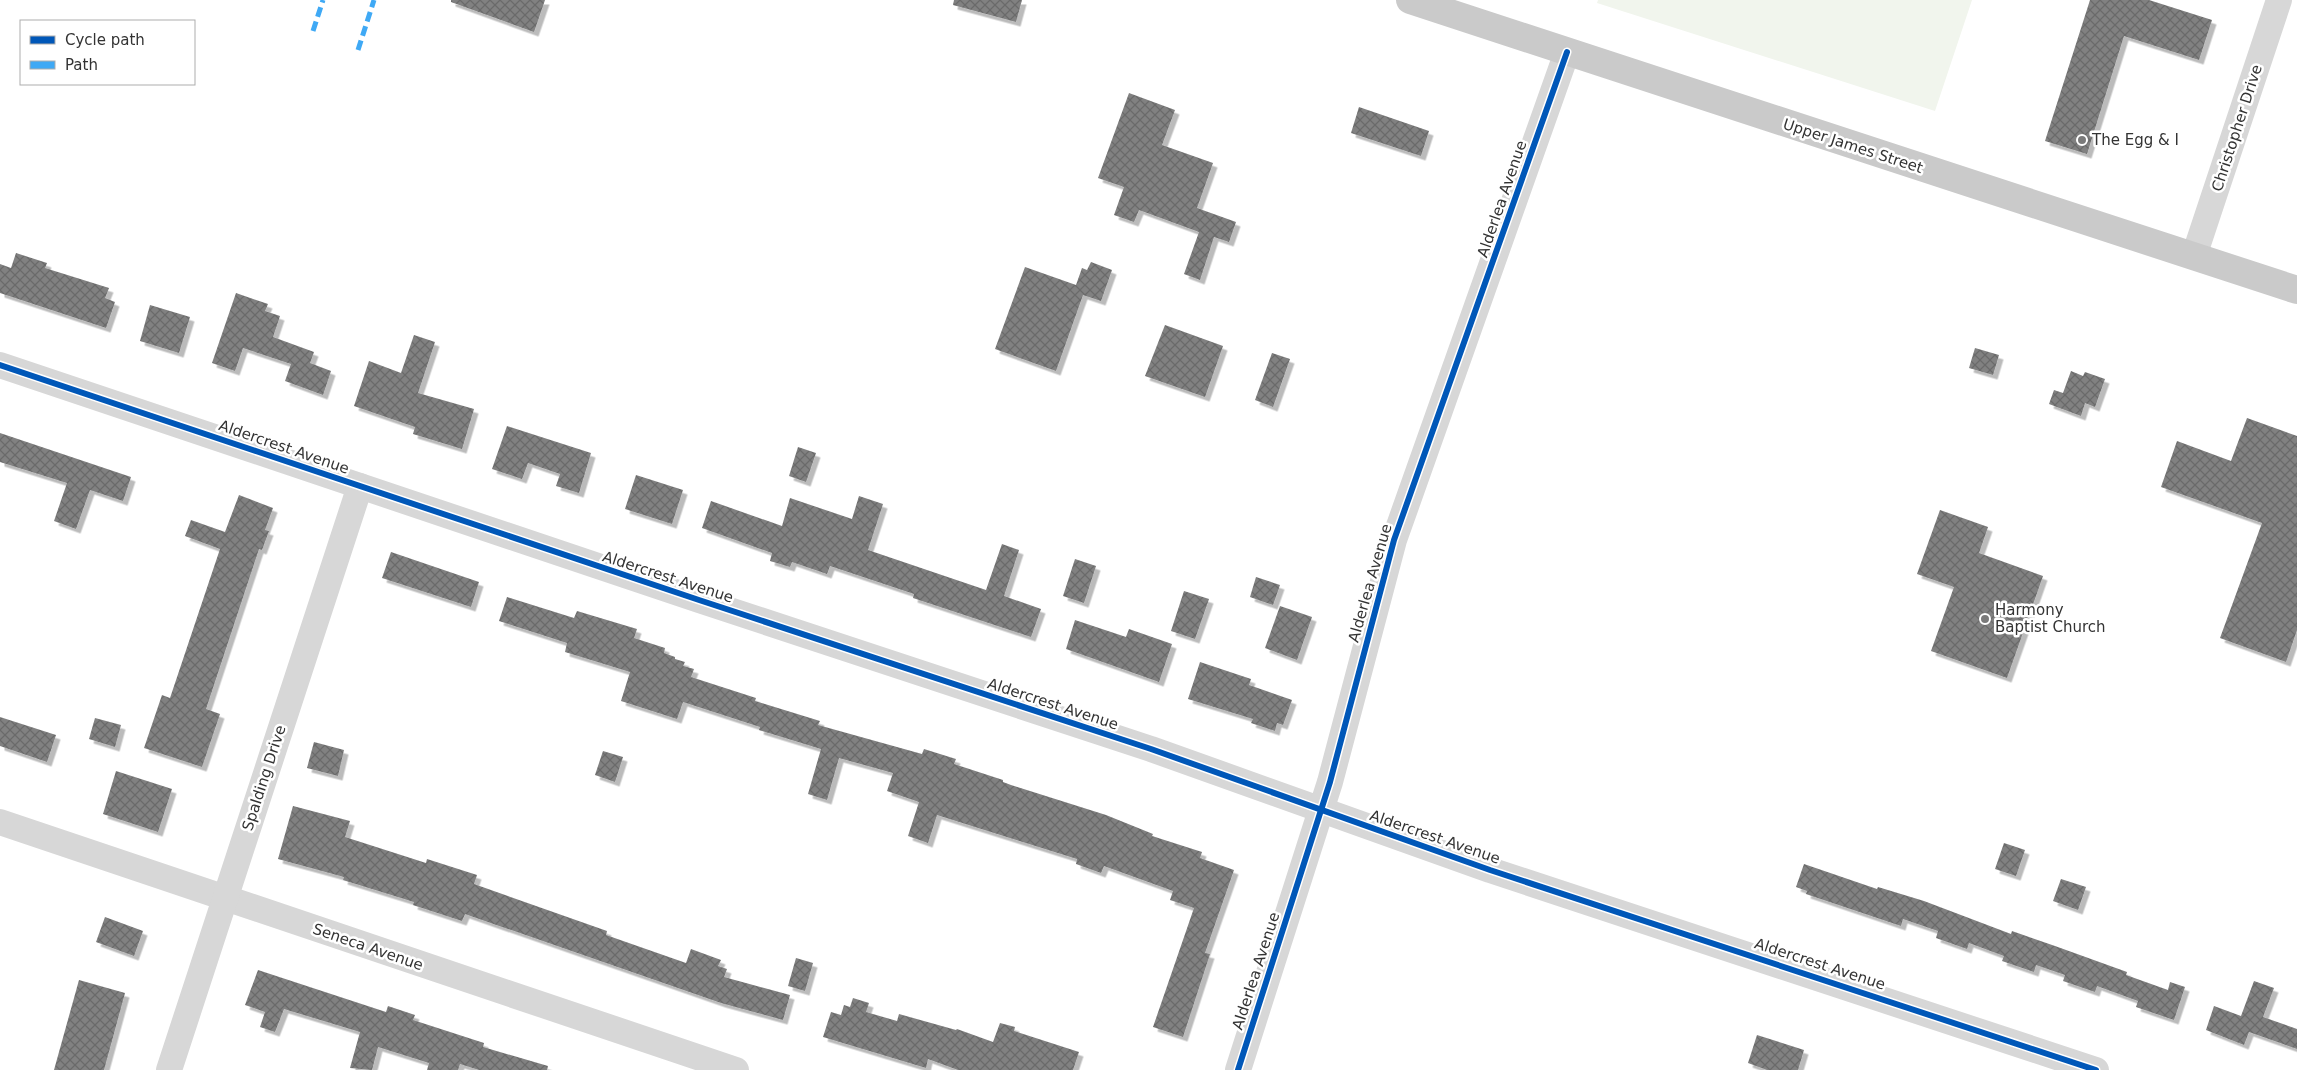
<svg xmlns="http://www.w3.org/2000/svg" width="2297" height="1070" font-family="'DejaVu Sans',sans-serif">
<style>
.grass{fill:#f1f5ed}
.building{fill:url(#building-cross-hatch);filter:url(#shadow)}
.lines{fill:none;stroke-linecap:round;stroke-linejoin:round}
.minor{stroke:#d7d7d7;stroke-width:26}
.major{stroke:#cacaca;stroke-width:28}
.quiet{stroke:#3fa9f5;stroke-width:5;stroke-dasharray:10 5;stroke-linecap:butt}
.cycleway-casing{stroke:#fff;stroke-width:9}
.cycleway{stroke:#0057b8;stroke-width:6}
.poi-dot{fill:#7a7a7a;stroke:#fff;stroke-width:2}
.labels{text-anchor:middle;stroke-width:5;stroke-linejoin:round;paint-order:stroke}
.street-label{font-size:15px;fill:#333;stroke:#fff}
.poi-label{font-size:15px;fill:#333;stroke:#fff;text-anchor:start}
</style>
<defs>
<pattern id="building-cross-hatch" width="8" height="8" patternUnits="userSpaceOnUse" patternTransform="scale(1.25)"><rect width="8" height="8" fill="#818181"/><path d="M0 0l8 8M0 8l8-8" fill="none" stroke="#6a6a6a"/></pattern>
<filter id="shadow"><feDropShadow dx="4.5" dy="4.5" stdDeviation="0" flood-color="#0004"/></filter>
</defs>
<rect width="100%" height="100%" fill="#fff"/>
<path class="grass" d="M1598,0H1972L1935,111L1597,3Z"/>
<g class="building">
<path d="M451,0H545L534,32L451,2Z"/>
<path d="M954,0H1022L1016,22L953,5Z"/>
<path d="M2090,0H2149L2212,20L2199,60L2124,36L2087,154L2045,141Z"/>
<path d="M1129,93L1175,110L1162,145L1213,163L1197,208L1236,222L1229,242L1214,237L1200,280L1184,274L1199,232L1139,210L1134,222L1114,215L1124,187L1098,178Z"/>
<path d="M1359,107L1429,131L1421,156L1351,133Z"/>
<path d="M16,253L47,263L45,268L109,288L105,298L115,302L106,328L0,293V264L11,268Z"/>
<path d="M1091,262L1112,270L1101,301L1083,295L1056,371L995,349L1025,267L1076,285L1082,268L1087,270Z"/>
<path d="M236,293L268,304L265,311L280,316L273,337L314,352L310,363L331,371L323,395L285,381L291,364L243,348L235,371L212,363Z"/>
<path d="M150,305L190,317L179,353L140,341Z"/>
<path d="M1165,325L1223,346L1205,397L1145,376Z"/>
<path d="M414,335L435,342L418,393L474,409L462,449L413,434L415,427L354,406L369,361L401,373Z"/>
<path d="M1975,348L1999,355L1993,375L1969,368Z"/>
<path d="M1272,353L1290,359L1273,407L1255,400Z"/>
<path d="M2071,371L2083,376L2085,372L2105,379L2095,407L2085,403L2081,416L2049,404L2054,390L2063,393Z"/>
<path d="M2247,418L2297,436V630L2286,662L2220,638L2262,523L2161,487L2177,441L2231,461Z"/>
<path d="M507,426L591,453L579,493L556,486L560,474L528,463L522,479L492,469Z"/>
<path d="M0,433L131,477L123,501L90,490L76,529L54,521L67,483L0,462Z"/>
<path d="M798,447L816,453L806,482L789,476Z"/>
<path d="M636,475L683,490L672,524L625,509Z"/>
<path d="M239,495L273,508L265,530L269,531L262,550L259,549L258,552L206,709L220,714L202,767L144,748L162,695L170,698L220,549L185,536L191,520L225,532Z"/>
<path d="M859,496L883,504L868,550L986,590L1002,544L1019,550L1004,596L1041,609L1031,637L913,598L914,594L830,566L827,574L792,562L790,567L770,561L772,553L702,528L711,501L782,526L790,498L852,519Z"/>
<path d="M1940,510L1988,527L1979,553L2043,576L2007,678L1931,651L1954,587L1917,574Z"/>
<path d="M391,552L479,582L471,607L382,578Z"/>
<path d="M1075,559L1096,566L1084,603L1063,596Z"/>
<path d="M1256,577L1280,585L1273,605L1250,597Z"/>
<path d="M1184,591L1209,599L1195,639L1171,631Z"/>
<path d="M507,597L574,618L577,611L637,629L634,638L665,648L664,653L675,657V659L685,662L683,666L694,669L691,677L756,698L755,701L820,721L818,725L922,754L924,749L956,759L954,764L1003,780V782L1011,785L1106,815L1153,834L1152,836L1202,852L1200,858L1234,870L1205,953L1210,954L1183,1037L1153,1027L1194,908L1170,900L1173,891L1104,866L1101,873L1076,864L1077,859L937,815L928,843L908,836L919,802L887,791L893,773L839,758L827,800L808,794L821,749L759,730L760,727L683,702L677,719L621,701L630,672L565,652L567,643L499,621Z"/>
<path d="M1280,606L1312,617L1297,660L1265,648Z"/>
<path d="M1075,620L1126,637L1129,629L1172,644L1159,682L1066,649Z"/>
<path d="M1200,662L1251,679L1249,685L1292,700L1283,725L1277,723L1275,731L1251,723L1253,719L1188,699Z"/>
<path d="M0,717L56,735L47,762L0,746Z"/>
<path d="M95,718L121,725L115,747L89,739Z"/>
<path d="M314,742L344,750L338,776L307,768Z"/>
<path d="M603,751L623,757L615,782L595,775Z"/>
<path d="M116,771L172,789L158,832L103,814Z"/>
<path d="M293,806L350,821L345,837L426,863L427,859L477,875L474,884L607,931L606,935L686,963L691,949L721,960L718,966L727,969L724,977L790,995L783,1020L721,1003L465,914L462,921L413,905L414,902L343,880L344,877L278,859Z"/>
<path d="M2004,843L2025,850L2016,876L1995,869Z"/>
<path d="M1804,864L1877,889L1878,887L1924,901L2011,934L2012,931L2055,946L2127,972L2126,975L2168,990L2170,982L2185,987L2174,1020L2136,1007L2138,1001L2097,986L2095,992L2063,981L2065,975L2036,965L2034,972L2002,961L2004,956L1969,943L1967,949L1936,938L1938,931L1903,919L1901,926L1806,894L1807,891L1796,887Z"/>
<path d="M2061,879L2086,887L2078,910L2053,901Z"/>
<path d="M105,917L143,931L134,956L96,942Z"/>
<path d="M796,958L813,963L805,991L788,986Z"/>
<path d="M258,970L386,1012L388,1006L415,1015L413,1020L484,1043L483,1047L548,1066L547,1070H479L460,1064L458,1070H427L429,1063L378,1047L372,1070L350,1068L360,1032L284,1009L275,1032L260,1027L265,1012L245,1005Z"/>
<path d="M79,980L125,993L104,1070H54Z"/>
<path d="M2254,981L2274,988L2263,1017L2297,1029V1049L2249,1032L2244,1045L2206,1030L2214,1006L2241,1016Z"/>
<path d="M853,998L869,1003L866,1012L897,1021L899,1014L956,1030L957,1029L993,1042L1000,1023L1015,1027L1014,1031L1079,1052L1073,1070H958L928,1059L926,1068L823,1037L831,1012L841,1015L844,1005L850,1007Z"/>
<path d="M1757,1035L1804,1050L1798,1070H1767L1748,1063Z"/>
</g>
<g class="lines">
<g class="minor">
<path d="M2194,256L2279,0"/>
<path d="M0,365L699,600L1151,749L1490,870L2096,1070"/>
<path d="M0,822L736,1070"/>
<path d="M169,1070L360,486"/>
<path d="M1238,1070L1330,782L1394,540L1567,52"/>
</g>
<path class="major" d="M1410,0L2297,290"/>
<g class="quiet">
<path d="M313,31L323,0"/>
<path d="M358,50L374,0"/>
</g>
<defs>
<g id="cycleway">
<path d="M0,365L699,600L1151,749L1490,870L2096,1070"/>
<path d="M1238,1070L1330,782L1394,540L1567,52"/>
</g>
</defs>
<use href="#cycleway" class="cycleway-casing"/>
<use href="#cycleway" class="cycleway"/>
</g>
<g class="poi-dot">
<circle cx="2082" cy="140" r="5"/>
<circle cx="1985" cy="619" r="5"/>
</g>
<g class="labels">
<g class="street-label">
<text transform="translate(2237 128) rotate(-72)" y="5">Christopher Drive</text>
<text transform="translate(1853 146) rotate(18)" y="5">Upper James Street</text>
<text transform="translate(1502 199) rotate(-71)" y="5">Alderlea Avenue</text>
<text transform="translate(284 447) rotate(19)" y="5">Aldercrest Avenue</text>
<text transform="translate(668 577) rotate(18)" y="5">Aldercrest Avenue</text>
<text transform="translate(1370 583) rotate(-74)" y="5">Alderlea Avenue</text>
<text transform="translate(1053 704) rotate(18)" y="5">Aldercrest Avenue</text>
<text transform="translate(264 778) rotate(-72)" y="5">Spalding Drive</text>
<text transform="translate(1435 837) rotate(19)" y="5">Aldercrest Avenue</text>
<text transform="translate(368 947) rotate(19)" y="5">Seneca Avenue</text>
<text transform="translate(1820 964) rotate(18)" y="5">Aldercrest Avenue</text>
<text transform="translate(1256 971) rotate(-72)" y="5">Alderlea Avenue</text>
</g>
<g class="poi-label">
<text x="2092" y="145">The Egg &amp; I</text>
<text x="1995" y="615">Harmony<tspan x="1995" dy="17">Baptist Church</tspan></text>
</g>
</g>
<rect x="20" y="20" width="175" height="65" fill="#ffffff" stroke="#adadad"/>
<rect x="30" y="36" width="25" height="8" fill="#0057b8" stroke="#adadad"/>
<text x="65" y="45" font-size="15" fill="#333333">Cycle path</text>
<rect x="30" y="61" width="25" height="8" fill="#3fa9f5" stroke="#adadad"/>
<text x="65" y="70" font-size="15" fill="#333333">Path</text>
</svg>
